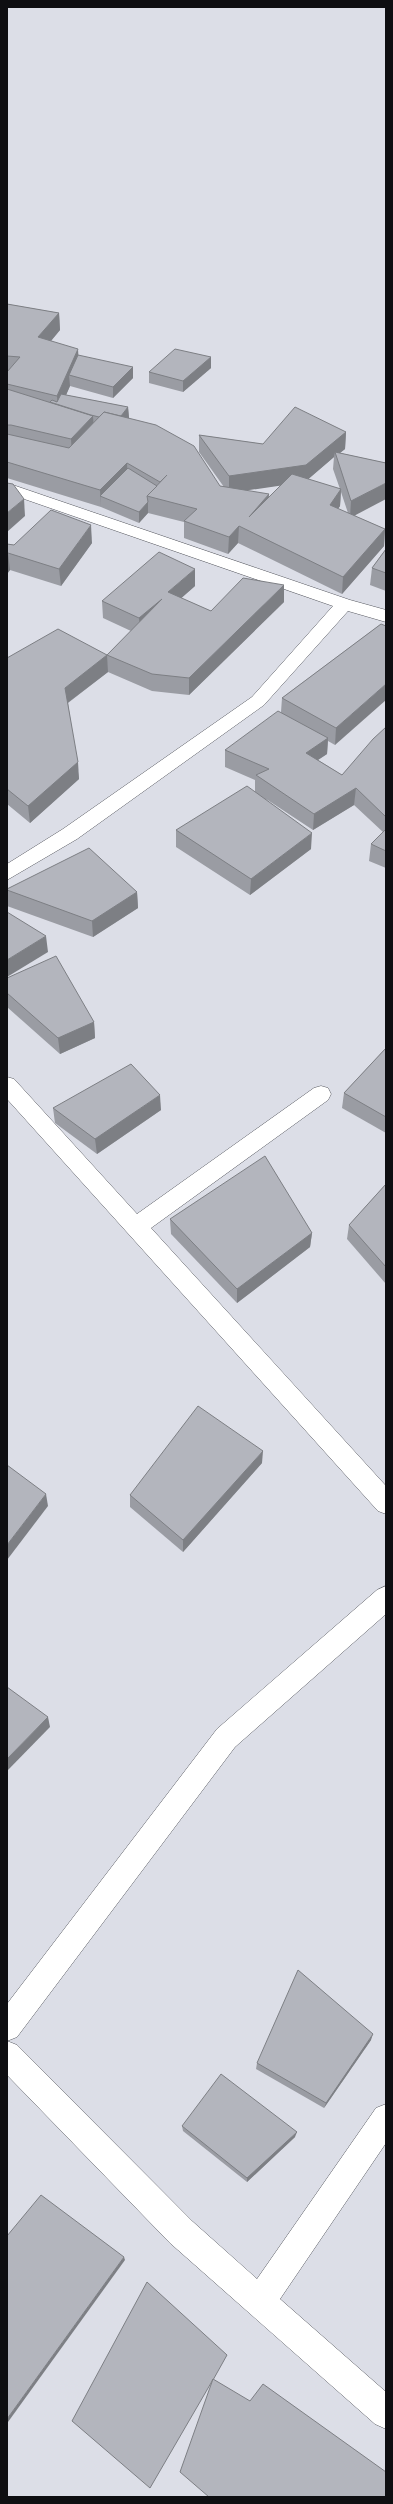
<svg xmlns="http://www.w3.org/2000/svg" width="393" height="2504" font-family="Barlow,sans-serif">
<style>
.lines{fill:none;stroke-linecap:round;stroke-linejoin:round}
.minor-casing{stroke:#575960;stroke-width:1}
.minor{fill:#fff;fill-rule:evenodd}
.wall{fill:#9a9ca3;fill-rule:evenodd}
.shaded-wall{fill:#7d7f84}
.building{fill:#b3b5bd;stroke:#7d7f84}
</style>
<rect width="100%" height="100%" fill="#dcdee7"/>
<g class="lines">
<defs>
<g id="minor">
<path d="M7,483L350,600L386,610V622L348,611L264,705L77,839L7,880V864L63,829L252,697L333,606L7,493Z"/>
<path d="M7,1077L14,1079L137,1214L314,1088L321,1086L328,1088L331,1094L328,1100L151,1228L386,1486V1514L378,1511L7,1099Z"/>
<path d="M386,1586V1614L235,1747L17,2037L7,2041L17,2045L192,2221L257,2279L376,2108L386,2104V2143L280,2299L386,2392V2429L375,2424L170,2243L7,2075V2004L217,1729L377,1590Z"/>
</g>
</defs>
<use href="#minor" class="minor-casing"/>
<use href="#minor" class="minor"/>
</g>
<g class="wall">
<path d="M7,304L59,313L60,330L51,341L78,355L133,378L113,398L70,386L66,395L128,407L129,418L220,486L224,487L199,452V435L263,444L346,432L345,449L340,453L386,463L355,516L385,529L384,546L342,594L238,543L228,554L184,538V522L148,513L139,523L101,507L7,478ZM334,457L333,469L340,489L308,479ZM281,485L268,498L246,490ZM341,492L348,513L338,509L340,506Z"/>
<path d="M211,357V368L183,392L149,383V372Z"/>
<path d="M92,543L61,586L10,570L7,574V544L14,545Z"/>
<path d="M386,549V591L370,585L372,568Z"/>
<path d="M195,586L181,598L211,611L284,602L189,695L152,691L108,672L68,703L79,779L30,823L7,804V658L107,655L131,631L103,618L102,601Z"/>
<path d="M381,624L335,745L328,741L327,754L318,760L342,775L386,727V868L369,861L371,844L383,832L354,805L313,830L266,799L311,849L250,895L176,847V830L255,791V780L225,767V750L281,712L282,698Z"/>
<path d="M7,889L137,892L138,908L93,937L7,906Z"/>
<path d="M7,978L94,1022L95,1038L60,1054L7,1007Z"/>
<path d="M386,1048V1133L342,1108L344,1093Z"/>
<path d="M53,1108L161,1110L97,1154L55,1123Z"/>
<path d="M386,1184V1284L347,1239L349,1225Z"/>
<path d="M170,1219L312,1233L310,1247L237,1303L171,1234Z"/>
<path d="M262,1463L183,1552L130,1507V1495Z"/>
<path d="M371,2040L324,2108L256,2069L257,2063Z"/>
<path d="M182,2126L295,2137L247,2182L183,2131Z"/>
</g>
<g class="shaded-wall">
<path d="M59,313L60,330L40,354L38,337Z"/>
<path d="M78,349L79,366L69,375L70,386L60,409H58L57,396Z"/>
<path d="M211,357V368L183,392V381Z"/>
<path d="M133,367V378L113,398V387Z"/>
<path d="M128,407L129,418L118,420Z"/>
<path d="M93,416L94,433L72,456L71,439Z"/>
<path d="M346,432L345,449L336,456L335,452L334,457L305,482L229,493V476Z"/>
<path d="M127,463L128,480L100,496L101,507L100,490Z"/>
<path d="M386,483V499L350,518L351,501Z"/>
<path d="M341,489L340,506L329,522L330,505Z"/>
<path d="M269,494L268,511L249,517Z"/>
<path d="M24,499L25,516L7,532V513Z"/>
<path d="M148,502V513L139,523V512Z"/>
<path d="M91,525L92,543L61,586L59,569Z"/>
<path d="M239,526L238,543L228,554L229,537Z"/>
<path d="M385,529L384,546L342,594L343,577Z"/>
<path d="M8,553L10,570L7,574V554Z"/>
<path d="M195,569V586L169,609L168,592Z"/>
<path d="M284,585V602L189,695V678Z"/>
<path d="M162,599L140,635L139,618Z"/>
<path d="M107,655L108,672L66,704L65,688Z"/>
<path d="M386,684V700L335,745L336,728Z"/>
<path d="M328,738L327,754L304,769L306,753Z"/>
<path d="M78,762L79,779L30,823L28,806Z"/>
<path d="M356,788L354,805L313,830L314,814Z"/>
<path d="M312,833L311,849L250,895L251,879Z"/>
<path d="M137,892L138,908L93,937L92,921Z"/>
<path d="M46,936L48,952L7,977V960Z"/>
<path d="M94,1022L95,1038L60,1054L58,1038Z"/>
<path d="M160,1095L161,1110L97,1154L95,1139Z"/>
<path d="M312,1233L310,1247L237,1303V1289Z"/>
<path d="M263,1451L262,1463L183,1552V1540Z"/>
<path d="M46,1494L48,1506L7,1560V1545Z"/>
<path d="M48,1717L50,1727L7,1771V1759Z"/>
<path d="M373,2034L371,2040L324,2108L326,2103Z"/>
<path d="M297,2132L295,2137L247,2182V2178Z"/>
<path d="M124,2257L125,2260L8,2422H7V2419Z"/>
</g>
<g class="building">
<path d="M7,304L59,313L38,337L78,349L57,396L7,384V372L20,357L7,356Z"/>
<path d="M175,349L211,357L183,381L149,372Z"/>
<path d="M78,355L133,367L113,387L69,375Z"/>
<path d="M7,389L93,416L71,439L11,425H7Z"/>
<path d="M61,394L128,407L121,416L104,412L99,417L91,415L50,402L52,400L57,402Z"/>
<path d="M295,407L346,432L306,465L229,476L199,435L263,444Z"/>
<path d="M104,412L156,425L194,446L220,486L269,494L249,517L292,474L341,489L330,505L385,529L343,577L239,526L229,537L184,521L197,509L147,496L167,475L160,482L127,463L100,490L7,462V434L69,448Z"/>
<path d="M335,452L386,463V483L351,501Z"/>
<path d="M128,468L157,486L147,496L148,502L139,512L100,496Z"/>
<path d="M7,483L13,484L24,499L7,513Z"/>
<path d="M51,510L91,525L59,569L8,553L7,554V544L14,545Z"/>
<path d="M386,549V573L372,568Z"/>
<path d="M159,552L195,569L168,592L211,611L243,578L284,585L189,678L152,674L107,655L162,599L139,618L102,601Z"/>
<path d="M381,624L386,626V684L336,728L282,698Z"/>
<path d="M58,629L107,655L65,688L78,762L28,806L7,789V658Z"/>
<path d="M278,711L328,738L306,753L342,775L373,739L386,727V817L356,788L314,814L256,775L269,769L225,750Z"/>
<path d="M247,786L312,833L251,879L176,830Z"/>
<path d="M386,829V851L371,844Z"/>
<path d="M89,848L137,892L92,921L7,890V889Z"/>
<path d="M7,912L46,936L7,960Z"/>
<path d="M56,956L94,1022L58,1038L7,993V978Z"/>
<path d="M386,1048V1117L344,1093Z"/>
<path d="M131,1064L160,1095L95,1139L53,1108Z"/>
<path d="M265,1156L312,1233L237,1289L170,1219Z"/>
<path d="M386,1184V1267L349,1225Z"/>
<path d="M198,1406L263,1451L183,1540L130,1495Z"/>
<path d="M7,1465L46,1494L7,1545Z"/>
<path d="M7,1687L48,1717L7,1759Z"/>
<path d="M298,1970L373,2034L326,2103L257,2063Z"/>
<path d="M221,2074L297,2132L247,2178L182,2126Z"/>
<path d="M41,2195L124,2257L7,2419V2236Z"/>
<path d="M147,2282L227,2355L213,2380V2379L211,2383L150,2488L72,2421Z"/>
<path d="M213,2379L250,2401L263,2384L386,2472V2497H209L180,2472Z"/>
</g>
<rect width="393" height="2504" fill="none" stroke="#0e0e11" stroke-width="16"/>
</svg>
